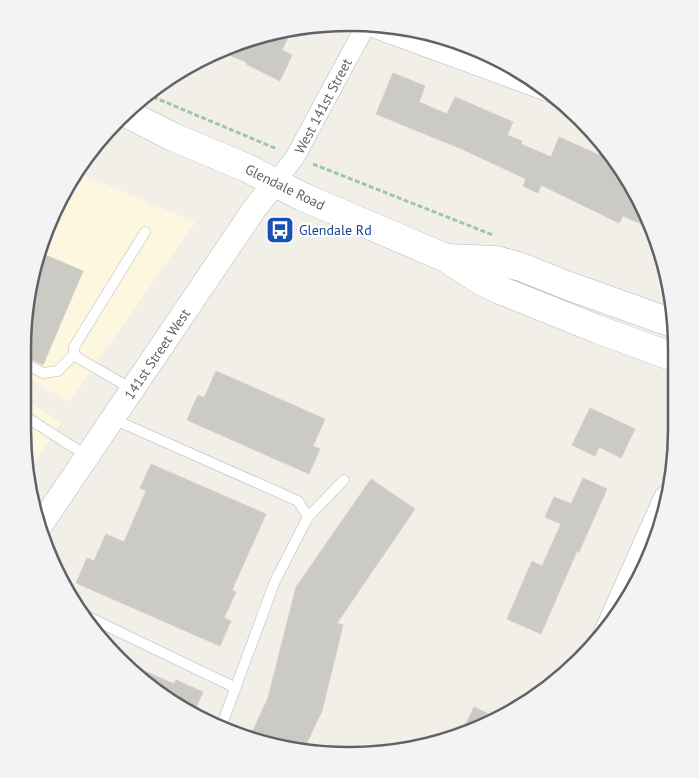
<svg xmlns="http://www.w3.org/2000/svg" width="699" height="778" font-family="'PT Sans',sans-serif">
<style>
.commercial{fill:#fef7e0}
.building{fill:#cccac5;stroke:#d6d1c6}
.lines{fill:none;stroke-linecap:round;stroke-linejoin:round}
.service-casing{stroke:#b5b8bc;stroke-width:11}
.minor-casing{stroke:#b5b8bc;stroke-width:20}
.tertiary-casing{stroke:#b5b8bc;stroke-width:25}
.secondary-casing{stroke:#b6babf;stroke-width:29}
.path{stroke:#9cc7a9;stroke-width:3;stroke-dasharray:5 2.5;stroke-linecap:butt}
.service{stroke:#fff;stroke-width:10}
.minor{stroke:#fff;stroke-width:19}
.tertiary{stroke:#fff;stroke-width:24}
.secondary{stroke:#fff;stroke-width:28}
.labels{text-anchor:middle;stroke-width:4.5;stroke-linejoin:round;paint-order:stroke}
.street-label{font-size:14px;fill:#5f6368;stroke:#fff}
.transit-label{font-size:14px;fill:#164399;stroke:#fff;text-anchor:start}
.rim{fill:none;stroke:#5f6368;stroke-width:2.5}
</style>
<rect width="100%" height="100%" fill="#f1efe8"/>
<g class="commercial">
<path d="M76,172L195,222L69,402L25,376L29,286L66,186Z"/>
<path d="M24,398L61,423L27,472L23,429Z"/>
</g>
<g class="building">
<path d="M292,29L282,50L292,55L280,81L246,64V62L219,51L265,34Z"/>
<path d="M393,73L425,86L419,102L447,114L455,97L513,122L507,135L522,141L521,144L551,157L559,137L615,162L643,205L651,228L623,216L619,223L541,185L538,193L523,186L526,179L464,150L376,114Z"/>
<path d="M41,253L83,271L43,365L26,357V339L34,321L27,318L29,286Z"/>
<path d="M216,371L325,419L313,446L320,449L309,474L187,420L198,395L204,398Z"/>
<path d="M590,408L635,429L621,458L599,447L595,456L572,445Z"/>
<path d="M151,464L266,514L232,590L236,592L224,618L231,621L220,646L76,583L87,558L94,561L106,534L124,542L146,491L140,488Z"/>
<path d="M583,478L607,489L579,552L577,551L541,634L507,619L532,561L542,566L561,524L545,517L554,497L571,504Z"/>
<path d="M371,479L415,509L337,623L343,625L322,711L303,751L285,749L250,737L268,698L296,587Z"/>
<path d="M136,667L174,684L176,680L203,692L193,714L150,688L133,671Z"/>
<path d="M474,707L499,719L461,734Z"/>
</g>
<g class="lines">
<defs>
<g id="service">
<path d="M25,364L43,373L58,371L74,354"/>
<path d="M132,389L78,358L74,354V347L145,232"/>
<path d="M23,415L87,456"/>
<path d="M113,419L298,501L308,517"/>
<path d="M82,614L236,688"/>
<path d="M221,727L275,581L308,517L344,480"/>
</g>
<g id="minor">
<path d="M363,24L551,93"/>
<path d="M275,183L295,157L366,25"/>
<path d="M602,635L664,496"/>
</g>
<path id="tertiary" d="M40,526L255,208L275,183"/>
<g id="secondary">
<path d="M126,113L173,137L247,168L303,197L446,258"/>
<path d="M675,324L566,285L521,267L496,260L446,258L481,281L500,290L597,329L676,358"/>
</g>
</defs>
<use href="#service" class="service-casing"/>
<use href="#minor" class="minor-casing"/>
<use href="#tertiary" class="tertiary-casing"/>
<use href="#secondary" class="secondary-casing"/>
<g class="path">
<path d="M146,94L277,149"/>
<path d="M313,164L493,235"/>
</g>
<use href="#service" class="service"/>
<use href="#minor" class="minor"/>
<use href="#tertiary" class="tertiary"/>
<use href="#secondary" class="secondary"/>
</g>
<defs>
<symbol id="bus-square" viewBox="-11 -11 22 22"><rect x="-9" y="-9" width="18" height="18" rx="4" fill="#1a4fb4" stroke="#fff"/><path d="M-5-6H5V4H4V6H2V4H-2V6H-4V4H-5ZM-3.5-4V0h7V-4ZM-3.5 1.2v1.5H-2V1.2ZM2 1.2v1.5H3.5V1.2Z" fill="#fff"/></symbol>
</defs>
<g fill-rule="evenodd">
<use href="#bus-square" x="264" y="214" width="32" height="32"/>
</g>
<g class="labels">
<g class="street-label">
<text transform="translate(323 106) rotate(-62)" y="5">West 141st Street</text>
<text transform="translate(285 187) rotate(26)" y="5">Glendale Road</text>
<text transform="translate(157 354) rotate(-56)" y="5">141st Street West</text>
</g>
<g class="transit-label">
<text x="299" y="235">Glendale Rd</text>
</g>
</g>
<path d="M0 0H699V778H0ZM349 31H350A318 318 0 0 1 668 349V429A318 318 0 0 1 350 747H349A318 318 0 0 1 31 429V349A318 318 0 0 1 349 31Z" fill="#f2f3f3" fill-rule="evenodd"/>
<path class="rim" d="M349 31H350A318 318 0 0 1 668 349V429A318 318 0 0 1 350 747H349A318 318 0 0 1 31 429V349A318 318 0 0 1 349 31Z"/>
</svg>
